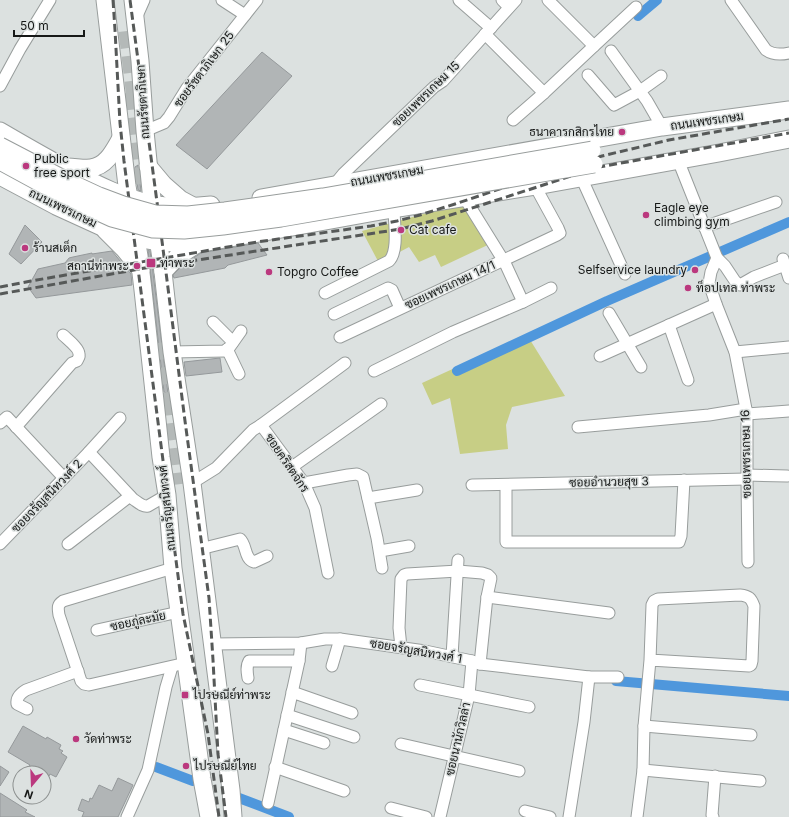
<svg xmlns="http://www.w3.org/2000/svg" width="789" height="817" font-family="Inter,Sarabun,sans-serif">
<style>
.green{fill:#c7ce85}
.lines{fill:none;stroke-linecap:round;stroke-linejoin:round}
.canal{stroke:#4f97dc;stroke-width:10}
.building{fill:#b1b5b6;stroke:#95999b}
.primary-tunnel{stroke:#b4b9b8;stroke-width:17;stroke-dasharray:17 8;stroke-linecap:butt}
.minor-casing{stroke:#989d9c;stroke-width:13}
.primary-casing{stroke:#989d9c;stroke-width:19}
.minor{stroke:#fff;stroke-width:11}
.primary{stroke:#fff;stroke-width:17}
.rail{stroke:#565958;stroke-width:3;stroke-dasharray:8 4;stroke-linecap:butt}
.primary-bridge-casing{stroke:#989d9c;stroke-width:19;stroke-linecap:butt}
.primary-bridge{stroke:#fff;stroke-width:17}
.poi-dot{fill:#bb387e;stroke:#dce1e0;stroke-width:1.5}
.labels{text-anchor:middle;stroke-width:3;stroke-linejoin:round;paint-order:stroke}
.street-label{font-size:12px;fill:#161817;stroke:#dce1e0}
.poi-label{font-size:12px;fill:#161817;stroke:#dce1e0;text-anchor:start}
</style>
<rect width="100%" height="100%" fill="#dce1e0"/>
<g class="green">
<path d="M467,202L492,243L441,267L435,255L419,262L409,247L379,263L362,231Z"/>
<path d="M527,335L565,396L512,407L506,425L508,449L460,454L450,398L432,405L422,383Z"/>
</g>
<g class="lines">
<g class="canal">
<path d="M638,16L657,0"/>
<path d="M457,371L607,301L789,222"/>
<path d="M616,681L789,696"/>
<path d="M156,767L193,781"/>
<path d="M239,798L289,817"/>
</g>
</g>
<g class="building">
<path d="M262,52L292,76L207,169L176,145Z"/>
<path d="M138,165V167L141,191L138,190L135,167Z"/>
<path d="M25,225L42,242L21,264L9,254Z"/>
<path d="M258,243L267,255L228,265L225,268L174,278L173,275L183,265L201,253Z"/>
<path d="M148,250L150,251L153,273L168,394L164,392Z"/>
<path d="M112,251L131,274L132,285L36,298L28,287L38,269L65,263L69,258L73,257L92,253V254Z"/>
<path d="M220,358L222,372L186,376L184,362Z"/>
<path d="M23,726L46,739L47,737L61,745L59,749L63,751L61,753L67,757L56,777L50,774L49,776L44,773H36L28,768L30,765L8,752Z"/>
<path d="M0,766L9,772L0,786Z"/>
<path d="M118,778L133,785L118,817H82L84,812L78,810L82,799L89,802L90,798L92,799L99,785L112,791Z"/>
<path d="M0,793L27,810L25,812L35,817H0Z"/>
</g>
<g class="lines">
<g class="primary-tunnel">
<path d="M127,31L136,106"/>
<path d="M128,93L142,214"/>
<path d="M157,343L165,413"/>
<path d="M171,398L181,484"/>
</g>
<defs>
<g id="minor">
<path d="M222,0L245,15"/>
<path d="M459,0L491,28"/>
<path d="M502,0L509,7"/>
<path d="M548,0L594,46"/>
<path d="M731,0L766,50C773,55 780,55 789,53"/>
<path d="M136,18L144,0"/>
<path d="M485,34L544,93"/>
<path d="M611,51L647,101L662,127"/>
<path d="M588,75L614,105L640,91L661,76"/>
<path d="M0,86L20,49L50,0"/>
<path d="M513,120L544,93L594,46L636,7"/>
<path d="M145,131L164,123L169,117L187,88L257,0"/>
<path d="M678,160L717,258L711,272L709,283L716,304L735,352L746,409L747,414V479L748,562"/>
<path d="M581,177L625,274"/>
<path d="M334,185L343,174L434,87L443,81L516,0"/>
<path d="M464,197L505,263L523,302"/>
<path d="M704,227L776,202"/>
<path d="M717,258L725,266L735,281L740,285L754,277L785,265"/>
<path d="M783,259L789,278"/>
<path d="M325,293L389,261C399,251 394,223 394,209"/>
<path d="M609,313L641,367"/>
<path d="M334,314L388,288L392,290L400,308"/>
<path d="M213,322L233,342"/>
<path d="M669,325L688,380"/>
<path d="M340,337L557,235L560,233L558,228L535,186"/>
<path d="M227,349L239,374"/>
<path d="M172,352L225,351L229,348L241,331"/>
<path d="M735,352L789,347"/>
<path d="M600,356L716,304"/>
<path d="M374,371L453,332L523,302L551,288"/>
<path d="M747,414L789,411"/>
<path d="M0,423L7,417L64,478"/>
<path d="M261,425L304,483L315,508L328,573"/>
<path d="M16,427L72,363L77,361C78,358 80,357 79,354C79,348 67,339 63,335"/>
<path d="M578,427L709,415L746,409"/>
<path d="M89,452L120,418"/>
<path d="M292,467L381,404"/>
<path d="M747,475L787,476"/>
<path d="M192,483L216,468L253,430L261,425L345,363"/>
<path d="M304,483L348,475L357,474L363,477L377,538L382,568"/>
<path d="M472,485L747,479"/>
<path d="M506,485V542H679L681,536L684,480"/>
<path d="M368,498L417,490"/>
<path d="M0,544L89,452L133,499C138,502 142,507 148,506L167,495"/>
<path d="M68,544L130,496"/>
<path d="M200,549L240,539C247,545 244,559 254,562L267,556"/>
<path d="M380,551L409,546"/>
<path d="M173,568L63,601C57,605 58,608 59,615L81,681L84,684L89,685L186,663"/>
<path d="M487,597L609,613"/>
<path d="M97,630L179,612"/>
<path d="M213,644L301,643L325,639H340L425,651L472,661L480,664L589,677H618"/>
<path d="M401,647L399,628L401,579L404,575L407,574L458,571L482,573L488,575L491,578L487,597L480,664"/>
<path d="M452,656L458,560"/>
<path d="M332,666L340,639"/>
<path d="M248,678C247,672 246,666 249,661H299"/>
<path d="M420,685L529,707"/>
<path d="M292,692L352,713"/>
<path d="M27,709L17,704C16,697 21,693 26,690L78,671"/>
<path d="M287,715L354,737"/>
<path d="M644,726L751,735"/>
<path d="M284,730L324,743"/>
<path d="M401,744L519,771"/>
<path d="M275,767L344,791"/>
<path d="M643,770L760,781"/>
<path d="M268,803L299,661L301,643"/>
<path d="M391,808L426,817"/>
<path d="M525,811L550,817"/>
<path d="M127,817L148,770L166,687L172,667"/>
<path d="M440,817L469,695L472,661"/>
<path d="M569,817L584,722L589,677"/>
<path d="M637,817L643,770L644,726L650,660L652,605L654,601L658,599L740,595C749,596 751,598 754,606L752,661L751,665L749,666L650,660"/>
<path d="M713,817L712,815L715,776"/>
</g>
<g id="primary">
<path d="M105,0L127,186L139,256L143,290L161,457L167,495L173,568L202,779L209,817"/>
<path d="M133,0L140,61L145,131L151,191L163,272L172,352L192,483L231,790L233,817"/>
<path d="M0,131C24,145 48,159 73,172C98,185 124,198 152,204C172,208 191,207 211,205"/>
<path d="M148,166L164,185L180,199L193,206"/>
<path d="M68,167C75,167 84,169 91,168C107,166 114,150 121,138"/>
<path d="M0,176L56,206L102,227L120,233L136,238L158,242L197,244L381,211L535,186L719,153L789,139"/>
<path d="M261,198L662,127L789,110"/>
<path d="M105,230L124,249L141,270"/>
<path d="M163,272L177,257L197,244"/>
</g>
</defs>
<use href="#minor" class="minor-casing"/>
<use href="#primary" class="primary-casing"/>
<use href="#minor" class="minor"/>
<use href="#primary" class="primary"/>
<g class="rail">
<path d="M113,0L115,30L120,123L124,161L183,614L208,734L219,817"/>
<path d="M130,0L157,202L185,421L209,598L213,660L218,754L226,817"/>
<path d="M0,287L31,281L257,242L371,226L397,221L420,215L455,204L559,169L602,156L669,140L789,119"/>
<path d="M0,294L145,268L401,229L432,221L599,167L789,133"/>
</g>
<defs>
<g id="primary-bridge">
<path d="M0,146L71,183L99,196L123,205L155,214L188,215L225,211L323,197L592,150"/>
<path d="M0,161L68,198L112,218L153,229L184,230L223,226L281,218L594,164"/>
</g>
</defs>
<use href="#primary-bridge" class="primary-bridge-casing"/>
<use href="#primary-bridge" class="primary-bridge"/>
</g>
<g class="poi-dot">
<circle cx="622" cy="132" r="4"/>
<circle cx="26" cy="166" r="4"/>
<circle cx="646" cy="215" r="4"/>
<circle cx="401" cy="230" r="4"/>
<circle cx="25" cy="248" r="4"/>
<rect x="146" y="258" width="10" height="10" rx="2"/>
<circle cx="137" cy="266" r="4"/>
<circle cx="695" cy="270" r="4"/>
<circle cx="269" cy="272" r="4"/>
<circle cx="688" cy="288" r="4"/>
<rect x="181" y="691" width="8" height="8" rx="2"/>
<circle cx="76" cy="739" r="4"/>
<circle cx="186" cy="766" r="4"/>
</g>
<g class="labels">
<g class="street-label">
<text transform="translate(204 69) rotate(-53)" y="4">ซอยรัชดาภิเษก 25</text>
<text transform="translate(426 94) rotate(-44)" y="4">ซอยเพชรเกษม 15</text>
<text transform="translate(143 102) rotate(-94)" y="4">ถนนรัชดาภิเษก</text>
<text transform="translate(707 121) rotate(-8)" y="4">ถนนเพชรเกษม</text>
<text transform="translate(387 176) rotate(-10)" y="4">ถนนเพชรเกษม</text>
<text transform="translate(63 208) rotate(26)" y="4">ถนนเพชรเกษม</text>
<text transform="translate(450 285) rotate(-25)" y="4">ซอยเพชรเกษม 14/1</text>
<text transform="translate(746 454) rotate(-91)" y="4">ซอยเพชรเกษม 16</text>
<text transform="translate(287 463) rotate(56)" y="4">ซอยคริสตจักร</text>
<text transform="translate(609 482) rotate(-1)" y="4">ซอยอำนวยสุข 3</text>
<text transform="translate(47 496) rotate(-46)" y="4">ซอยจรัญสนิทวงศ์ 2</text>
<text transform="translate(167 508) rotate(-96)" y="4">ถนนจรัญสนิทวงศ์</text>
<text transform="translate(138 621) rotate(-12)" y="4">ซอยภู่ละมัย</text>
<text transform="translate(416 651) rotate(10)" y="4">ซอยจรัญสนิทวงศ์ 1</text>
<text transform="translate(458 739) rotate(-77)" y="4">ซอยนานักวิลล่า</text>
</g>
<g class="poi-label">
<text x="614" y="136" text-anchor="end">ธนาคารกสิกรไทย</text>
<text x="34" y="163">Public<tspan x="34" dy="14">free sport</tspan></text>
<text x="654" y="212">Eagle eye<tspan x="654" dy="14">climbing gym</tspan></text>
<text x="409" y="234">Cat cafe</text>
<text x="33" y="252">ร้านสเต็ก</text>
<text x="160" y="267">ท่าพระ</text>
<text x="129" y="270" text-anchor="end">สถานีท่าพระ</text>
<text x="687" y="274" text-anchor="end">Selfservice laundry</text>
<text x="277" y="276">Topgro Coffee</text>
<text x="696" y="292">ท็อปเทล ท่าพระ</text>
<text x="193" y="699">ไปรษณีย์ท่าพระ</text>
<text x="84" y="743">วัดท่าพระ</text>
<text x="194" y="770">ไปรษณีย์ไทย</text>
</g>
</g>
<g transform="translate(32 785) rotate(199)"><circle r="19" fill="#dce1e0" stroke="#8d9190"/>
<path d="M0-3L7 15L0 10L-7 15Z" fill="#bb387e"/>
<text y="-6" font-size="11" font-weight="bold" text-anchor="middle" fill="#161817">N</text>
</g>
<path d="M14 30v6h70v-6" fill="none" stroke="#161817" stroke-width="2"/>
<text x="20" y="30" font-size="12" fill="#161817" stroke="#dce1e0" stroke-width="3" paint-order="stroke">50 m</text>
</svg>
